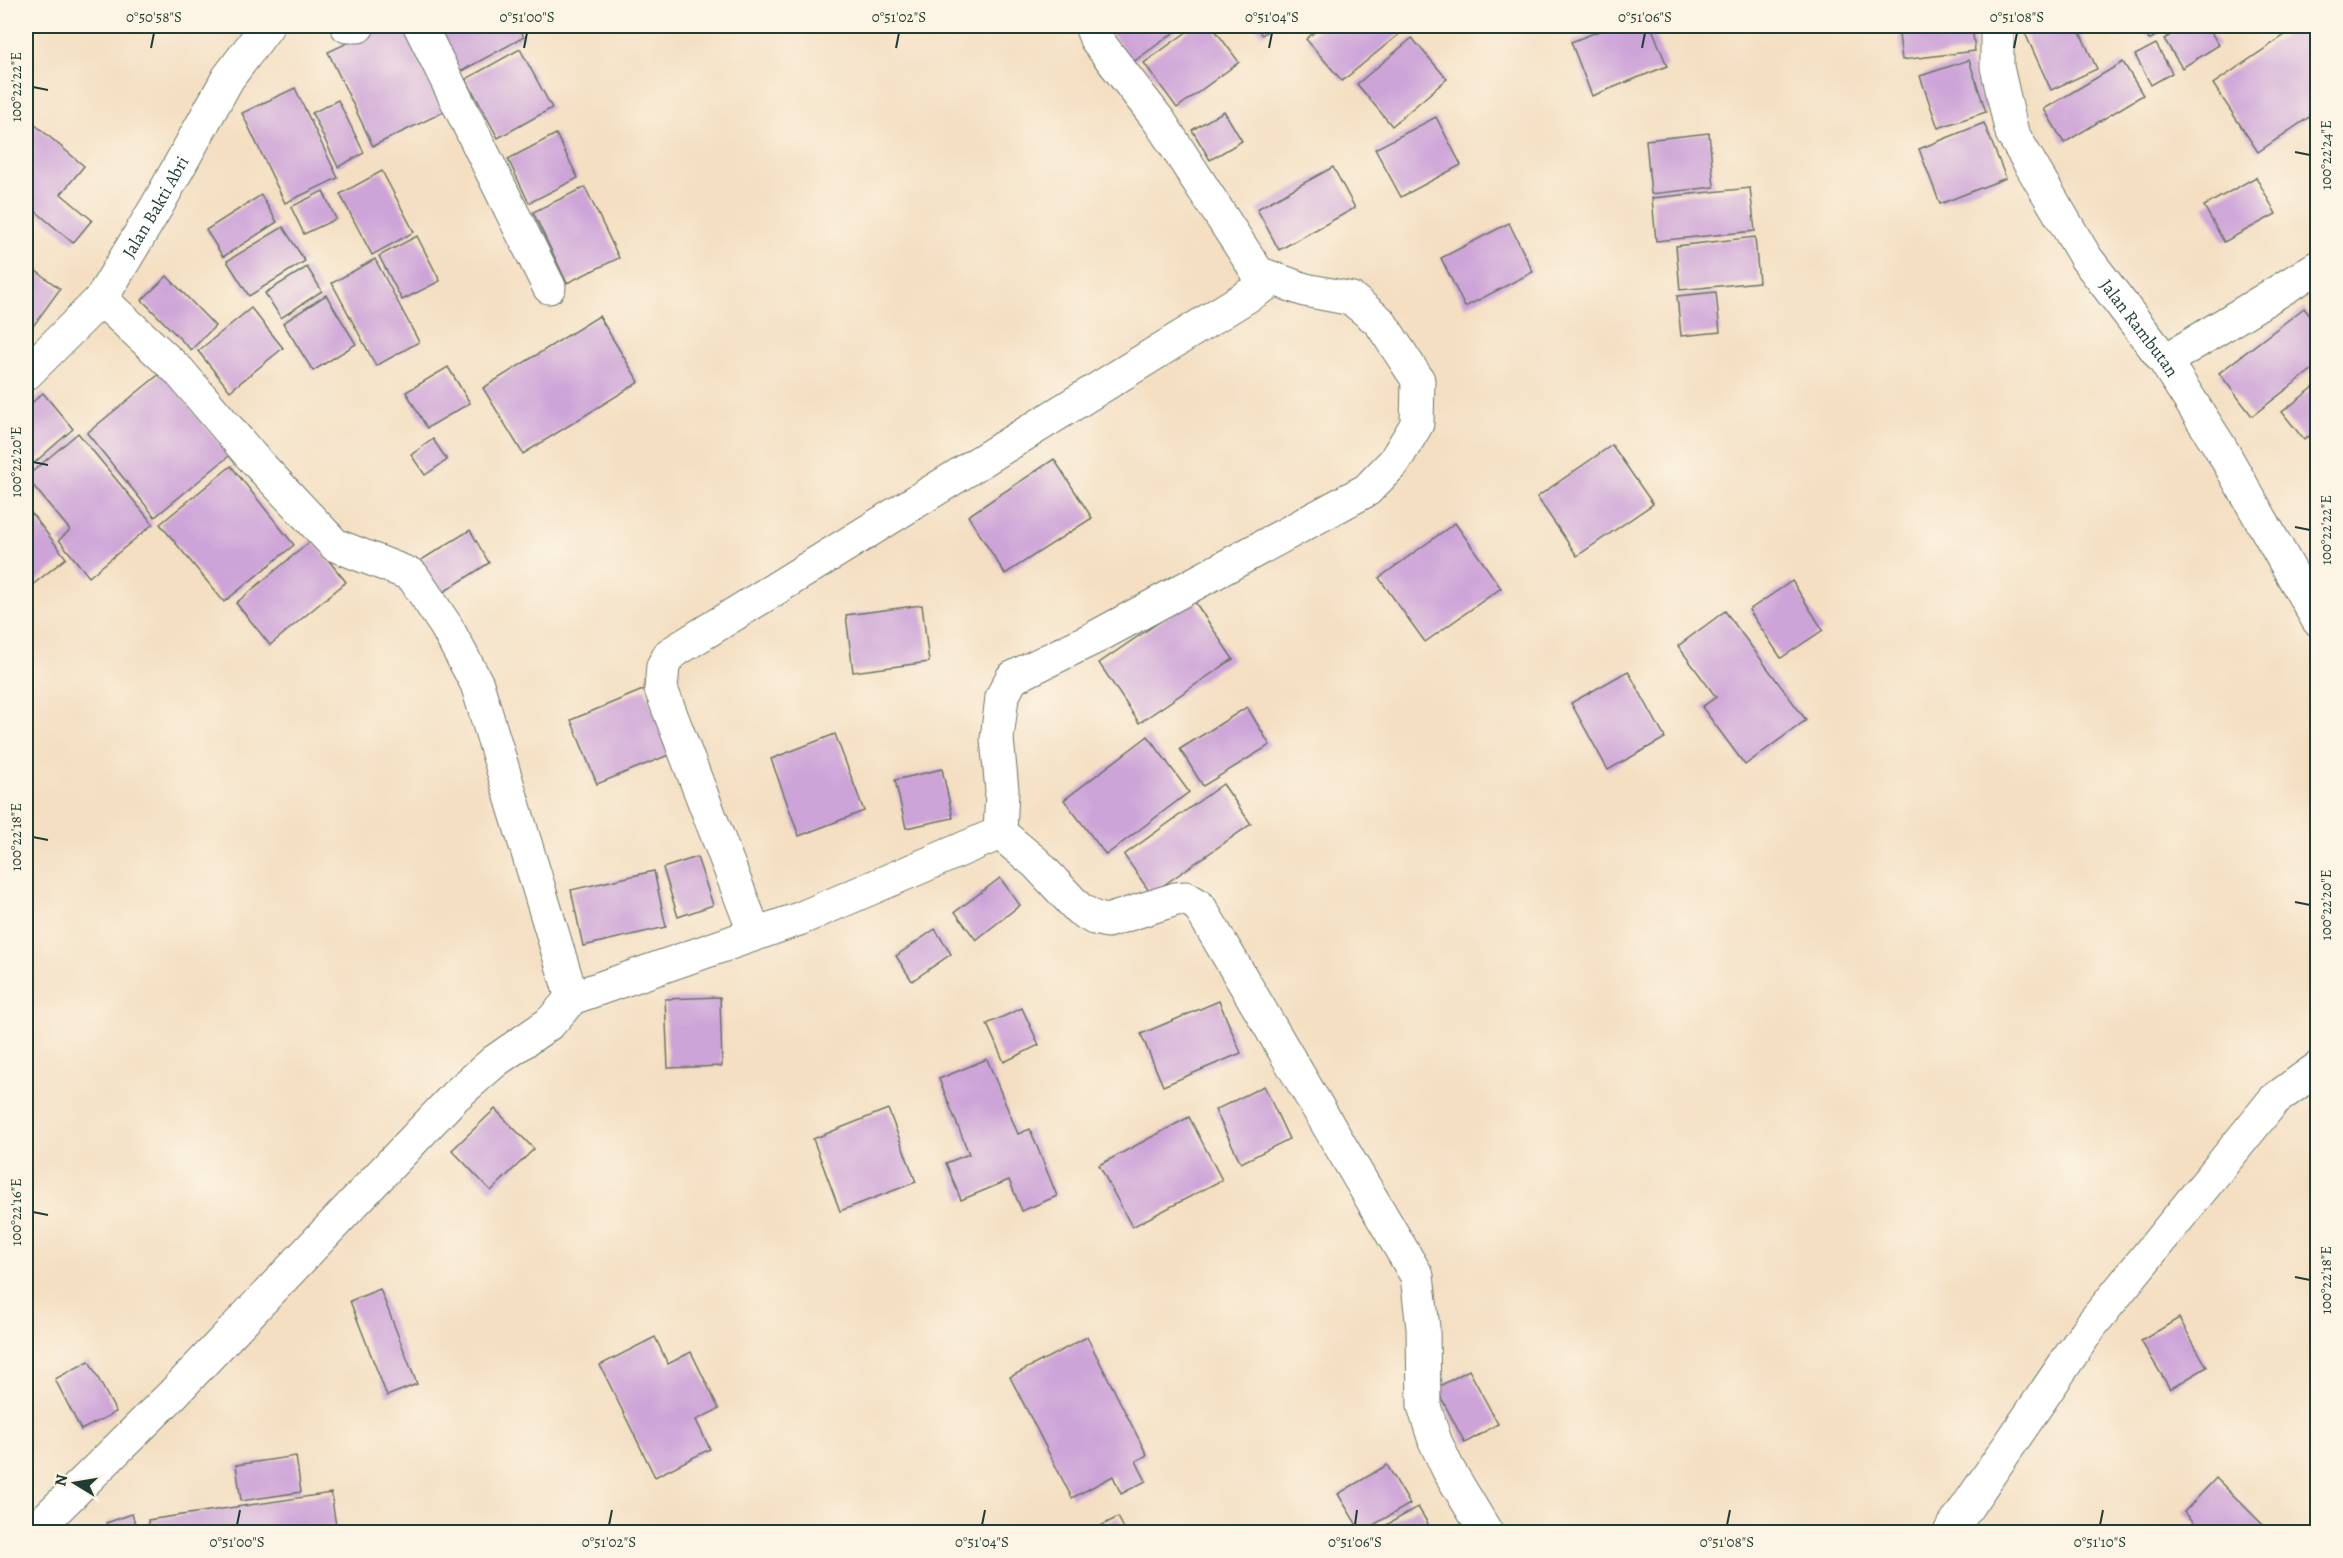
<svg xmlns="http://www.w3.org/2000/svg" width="2343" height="1558" font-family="Alegreya,serif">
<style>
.building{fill:#cda4d8}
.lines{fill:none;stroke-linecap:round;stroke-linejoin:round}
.minor-casing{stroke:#6a7666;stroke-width:35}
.minor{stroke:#fff;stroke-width:33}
.ticks{fill:none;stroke:#1f3d34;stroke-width:2}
.labels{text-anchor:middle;stroke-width:6;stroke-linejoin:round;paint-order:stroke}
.street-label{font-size:18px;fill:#1f3d34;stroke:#fcf5e5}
.neatline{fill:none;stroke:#1f3d34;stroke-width:2}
.ticks-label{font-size:15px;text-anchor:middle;fill:#1f3d34}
</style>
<rect width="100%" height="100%" fill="#fcf5e5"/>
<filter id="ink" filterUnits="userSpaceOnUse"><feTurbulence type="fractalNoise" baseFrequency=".0167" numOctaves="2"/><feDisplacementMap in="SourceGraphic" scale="12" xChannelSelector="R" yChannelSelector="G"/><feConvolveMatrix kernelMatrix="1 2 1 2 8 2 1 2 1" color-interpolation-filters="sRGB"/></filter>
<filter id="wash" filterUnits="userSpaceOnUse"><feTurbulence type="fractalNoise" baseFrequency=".008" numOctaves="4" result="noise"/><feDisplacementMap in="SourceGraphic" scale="24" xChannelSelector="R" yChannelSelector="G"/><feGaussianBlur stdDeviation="1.35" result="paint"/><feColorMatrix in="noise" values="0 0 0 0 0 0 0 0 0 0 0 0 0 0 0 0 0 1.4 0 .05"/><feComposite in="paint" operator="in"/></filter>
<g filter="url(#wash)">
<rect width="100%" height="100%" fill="#f4dfc2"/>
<g id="blocks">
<g class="building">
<path d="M384,26H410L450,109L373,146L328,52Z"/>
<path d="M430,26H518L524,37L456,74Z"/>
<path d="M1106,26H1183L1133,62Z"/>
<path d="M1195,26H1212L1239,62L1177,108L1144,63Z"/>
<path d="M1255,26H1274L1262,35Z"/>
<path d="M1322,26H1409L1342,81L1306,39Z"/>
<path d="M1612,26H1651L1667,66L1592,96L1571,42Z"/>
<path d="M1898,26H1972L1975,51L1902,60Z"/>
<path d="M2036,26H2077L2097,69L2051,90L2024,31Z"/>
<path d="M2141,26H2173L2149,40Z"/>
<path d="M2185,26H2207L2219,45L2182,68L2164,39Z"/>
<path d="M2298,26H2318V111L2258,152L2213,84Z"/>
<path d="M1412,38L1447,79L1392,126L1357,84Z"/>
<path d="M2156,44L2172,73L2151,85L2135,55Z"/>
<path d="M520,49L552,108L498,138L466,79Z"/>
<path d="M1969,60L1986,112L1938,128L1920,76Z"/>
<path d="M2123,62L2143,95L2064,143L2044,109Z"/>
<path d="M295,88L338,178L285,203L242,113Z"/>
<path d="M338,100L364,153L338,167L312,113Z"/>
<path d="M1224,111L1242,141L1210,160L1192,130Z"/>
<path d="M26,117L84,166L61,194L92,220L73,243L26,203Z"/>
<path d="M1436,117L1461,165L1401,197L1375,149Z"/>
<path d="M1984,123L2006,178L1940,204L1919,149Z"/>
<path d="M1709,133L1714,187L1651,194L1646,140Z"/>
<path d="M556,134L578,178L529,203L508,159Z"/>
<path d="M1333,167L1355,208L1279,250L1257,209Z"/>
<path d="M382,171L414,232L372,255L340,194Z"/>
<path d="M2256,177L2276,214L2224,242L2204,206Z"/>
<path d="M585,187L619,258L567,283L533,212Z"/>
<path d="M1750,188L1755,231L1656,241L1652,198Z"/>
<path d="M323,191L336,219L304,234L291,207Z"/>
<path d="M261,195L277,222L223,257L206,230Z"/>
<path d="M1509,223L1533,272L1465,307L1441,258Z"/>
<path d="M283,227L305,261L249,296L227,261Z"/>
<path d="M417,236L440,281L402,300L379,256Z"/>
<path d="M1755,237L1759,282L1680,290L1676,246Z"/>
<path d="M375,259L419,342L376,366L332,283Z"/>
<path d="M31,267L60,289L31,329L26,325V274Z"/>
<path d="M307,267L322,291L281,318L265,293Z"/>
<path d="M167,276L215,326L191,350L142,300Z"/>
<path d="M1716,292L1720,332L1681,336L1677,296Z"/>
<path d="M326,295L356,344L313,371L283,323Z"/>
<path d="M251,308L283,348L230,391L198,351Z"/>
<path d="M2304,308L2318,326V365L2252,416L2219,373Z"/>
<path d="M599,316L639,382L523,454L483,388Z"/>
<path d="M448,367L470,403L427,428L406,392Z"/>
<path d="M162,372L229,456L155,517L87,433Z"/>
<path d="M2318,384V429L2304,440L2282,412Z"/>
<path d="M43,393L73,429L26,470V408Z"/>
<path d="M78,433L153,524L89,577L59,540L70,530L26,477Z"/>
<path d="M433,439L447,460L425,475L411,455Z"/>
<path d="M1612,445L1653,504L1577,556L1537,497Z"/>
<path d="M1054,459L1092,518L1005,574L968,516Z"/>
<path d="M231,466L294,545L224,602L160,524Z"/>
<path d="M26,506L66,558L26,590Z"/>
<path d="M1455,523L1501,588L1425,642L1379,578Z"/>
<path d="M470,530L489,563L439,595L418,562Z"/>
<path d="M312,540L346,582L270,645L236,603Z"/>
<path d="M1792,581L1823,630L1781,658L1749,610Z"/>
<path d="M1193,599L1233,659L1139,723L1099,663Z"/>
<path d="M922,605L929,662L853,672L846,615Z"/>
<path d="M1725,611L1806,720L1745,765L1702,707L1716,697L1678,646Z"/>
<path d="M1628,671L1665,738L1608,770L1571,703Z"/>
<path d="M645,689L671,754L597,784L571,720Z"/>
<path d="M1247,707L1270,745L1203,786L1180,749Z"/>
<path d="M835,734L864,811L799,836L771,759Z"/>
<path d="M1148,736L1189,792L1106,855L1064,800Z"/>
<path d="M942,769L953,818L906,828L895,780Z"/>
<path d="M1223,784L1251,824L1151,894L1124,855Z"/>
<path d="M697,857L713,905L678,917L663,868Z"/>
<path d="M654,871L666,927L583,946L571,890Z"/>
<path d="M1000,878L1020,905L976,940L955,912Z"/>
<path d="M935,929L951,954L912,981L896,956Z"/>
<path d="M720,997L722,1066L668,1068L665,999Z"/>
<path d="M1219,1001L1241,1053L1163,1086L1141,1034Z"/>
<path d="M1022,1008L1039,1045L1004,1062L987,1024Z"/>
<path d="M987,1059L1018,1134L1030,1129L1057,1196L1022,1211L1009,1180L961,1200L946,1163L969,1154L939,1079Z"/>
<path d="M1264,1086L1289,1139L1241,1163L1215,1110Z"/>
<path d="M495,1109L534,1149L491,1191L452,1150Z"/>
<path d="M888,1109L916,1182L840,1211L813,1139Z"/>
<path d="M1189,1117L1222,1180L1132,1227L1099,1165Z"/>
<path d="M380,1289L417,1384L387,1396L350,1301Z"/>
<path d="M2179,1318L2207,1367L2170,1389L2141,1341Z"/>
<path d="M655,1337L668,1364L691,1352L719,1409L696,1420L710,1449L655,1477L600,1365Z"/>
<path d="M1087,1337L1147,1455L1136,1461L1146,1481L1121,1494L1113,1476L1072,1498L1010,1377Z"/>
<path d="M89,1361L116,1412L81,1430L55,1379Z"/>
<path d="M1469,1370L1498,1424L1465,1443L1436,1388Z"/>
<path d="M296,1456L301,1492L241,1501L236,1465Z"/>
<path d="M1387,1465L1410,1504L1361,1532L1338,1494Z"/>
<path d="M2216,1478L2267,1529L2263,1532H2204L2184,1512Z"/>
<path d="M331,1493L336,1526L294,1532H150L148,1520Z"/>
<path d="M1418,1507L1433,1532H1374Z"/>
<path d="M132,1514L138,1532H109L106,1523Z"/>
<path d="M1118,1517L1126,1532H1089Z"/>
</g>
</g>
</g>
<g filter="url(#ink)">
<use href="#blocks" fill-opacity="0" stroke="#6a7666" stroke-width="1.5"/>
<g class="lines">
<defs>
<g id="minor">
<path d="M347,26H358"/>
<path d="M420,26L549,287"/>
<path id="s1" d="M1997,26V67L2012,133L2086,258L2165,361L2220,447L2318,620"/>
<path d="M101,299L179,371L251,456L335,545L412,575L446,626L477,684L572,998"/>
<path d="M2165,361L2318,267"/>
<path id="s2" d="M26,374L101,299L157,206L228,78L267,26"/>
<path d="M1000,833L1002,790L997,739L1002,697L1012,678L1096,637L1367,490L1394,462L1417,424L1418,380L1380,322L1352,299L1305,290L1258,273L1160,122L1096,39L1091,26"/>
<path d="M755,934L661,689L663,666L670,654L1275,279"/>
<path d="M33,1532L172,1395L455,1096L495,1061L550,1023L572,998L799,919L1000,833L1036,863L1079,909L1094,918L1107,921L1176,899L1186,898L1199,906L1417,1276L1423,1328L1424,1406L1435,1441L1448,1469L1486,1532"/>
<path d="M1950,1532L2092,1324L2274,1100L2318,1068"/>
</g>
</defs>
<use href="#minor" class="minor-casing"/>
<use href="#minor" class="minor"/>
</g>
</g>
<path class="ticks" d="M151,48L154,33M524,48L527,33M896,48L899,33M1269,48L1272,33M1642,48L1645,33M2014,48L2017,33M33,87L48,90M2295,152L2310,155M33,462L48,465M2295,527L2310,530M33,837L48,840M2295,902L2310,905M33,1212L48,1215M2295,1277L2310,1280M237,1525L240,1510M609,1525L612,1510M982,1525L985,1510M1355,1525L1357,1510M1727,1525L1730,1510M2100,1525L2103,1510"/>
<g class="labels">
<g class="street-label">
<text dy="6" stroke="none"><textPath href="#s2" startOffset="213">Jalan Bakti Abri</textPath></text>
<text dy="6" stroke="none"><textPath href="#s1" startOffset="342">Jalan Rambutan</textPath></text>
</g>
</g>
<rect width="2343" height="1558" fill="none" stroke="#fcf5e5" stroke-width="66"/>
<g transform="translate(75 1483) rotate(281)" stroke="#fcf5e5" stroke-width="4.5" paint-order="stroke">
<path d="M0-4.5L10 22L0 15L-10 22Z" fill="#1f3d34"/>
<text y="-9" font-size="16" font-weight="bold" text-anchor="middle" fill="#1f3d34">N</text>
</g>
<rect x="33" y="33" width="2277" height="1492" class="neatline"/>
<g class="ticks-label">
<text x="154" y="22">0°50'58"S</text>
<text x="527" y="22">0°51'00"S</text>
<text x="899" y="22">0°51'02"S</text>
<text x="1272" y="22">0°51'04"S</text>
<text x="1645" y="22">0°51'06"S</text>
<text x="2017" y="22">0°51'08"S</text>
<text transform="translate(16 87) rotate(-90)" y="5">100°22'22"E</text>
<text transform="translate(2326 155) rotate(-90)" y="5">100°22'24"E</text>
<text transform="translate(16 462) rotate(-90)" y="5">100°22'20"E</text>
<text transform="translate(2326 530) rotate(-90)" y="5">100°22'22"E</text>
<text transform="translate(16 837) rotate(-90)" y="5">100°22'18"E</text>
<text transform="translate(2326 905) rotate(-90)" y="5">100°22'20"E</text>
<text transform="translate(16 1212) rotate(-90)" y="5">100°22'16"E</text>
<text transform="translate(2326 1280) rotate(-90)" y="5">100°22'18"E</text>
<text x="237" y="1547">0°51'00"S</text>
<text x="609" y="1547">0°51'02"S</text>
<text x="982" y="1547">0°51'04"S</text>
<text x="1355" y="1547">0°51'06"S</text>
<text x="1727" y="1547">0°51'08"S</text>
<text x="2100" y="1547">0°51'10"S</text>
</g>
</svg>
